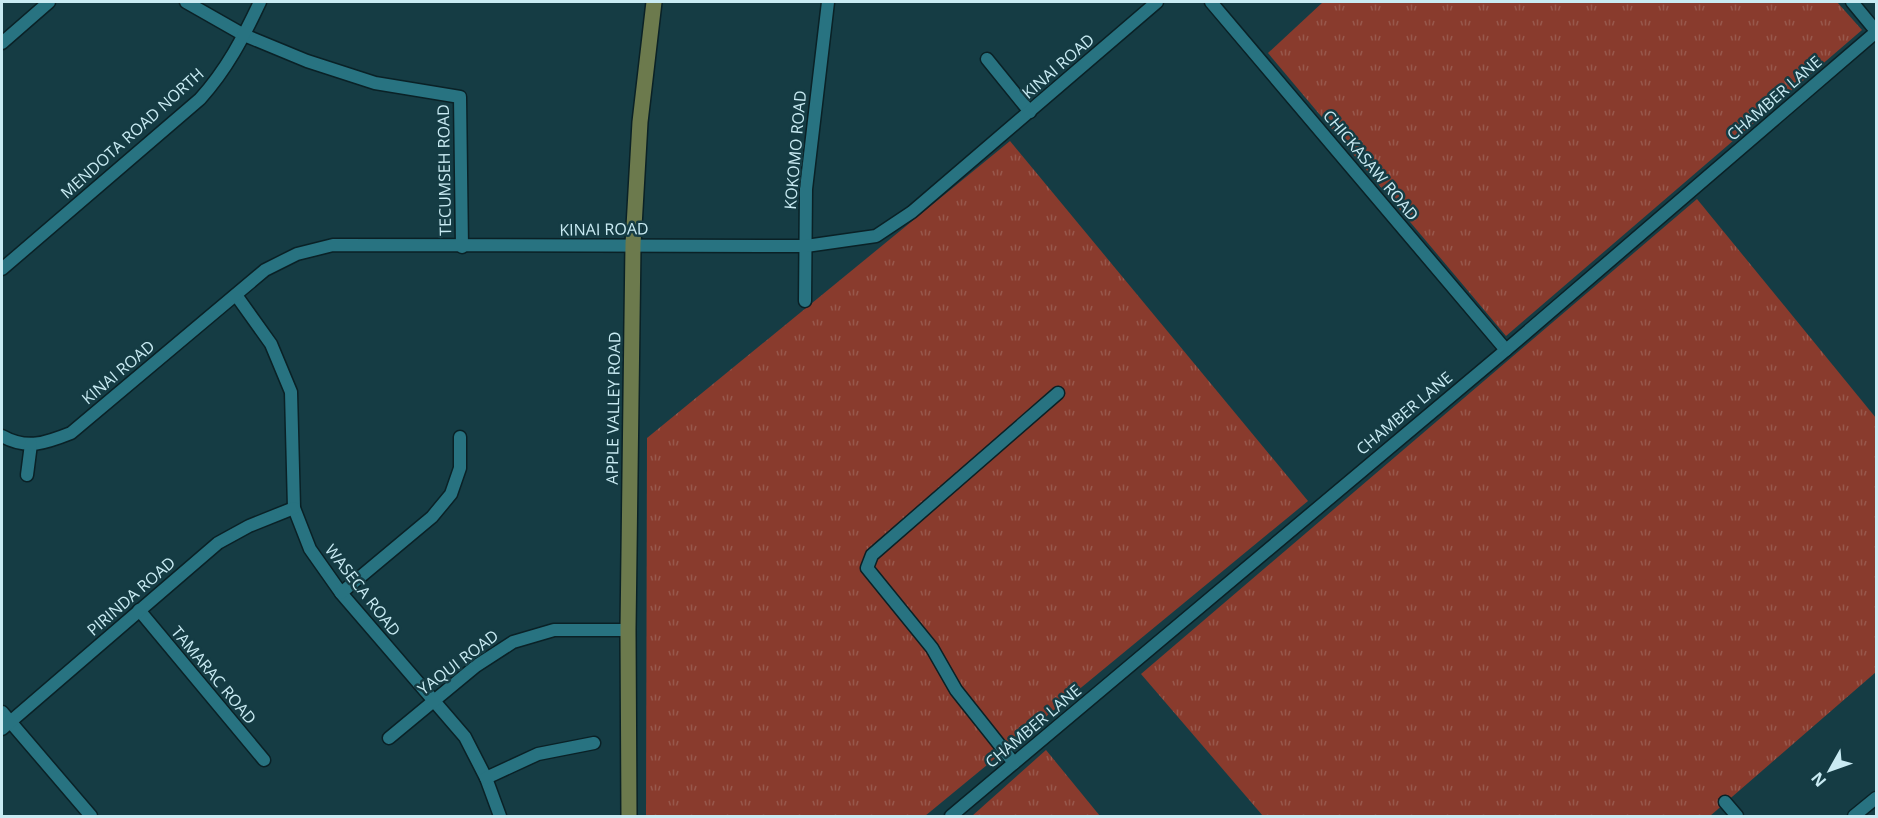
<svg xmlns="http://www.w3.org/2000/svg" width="1878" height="818" font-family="'Open Sans',sans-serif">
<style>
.grass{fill:url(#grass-tufts)}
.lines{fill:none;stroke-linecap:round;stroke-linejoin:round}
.minor-casing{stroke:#0a2126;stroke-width:15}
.major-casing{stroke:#0a2126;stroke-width:18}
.minor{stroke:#287381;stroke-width:12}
.major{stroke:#6c7a4d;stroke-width:15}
.labels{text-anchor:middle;stroke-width:5;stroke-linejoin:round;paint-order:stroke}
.street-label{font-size:16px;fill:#c9ebf3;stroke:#153c44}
</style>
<defs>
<pattern id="grass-tufts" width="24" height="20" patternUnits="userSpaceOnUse" patternTransform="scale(1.5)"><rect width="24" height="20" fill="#893b2d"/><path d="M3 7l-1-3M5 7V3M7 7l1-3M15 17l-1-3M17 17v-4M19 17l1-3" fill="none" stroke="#98584c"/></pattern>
</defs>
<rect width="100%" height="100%" fill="#153c44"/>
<g class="grass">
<path d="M1323,2H1837L1862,30L1506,336L1268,53Z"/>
<path d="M1010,141L1308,501L925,816H646L647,438Z"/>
<path d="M1697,199L1876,418V672L1710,816H1263L1141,674Z"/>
<path d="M1046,750L1100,816H972Z"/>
</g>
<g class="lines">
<defs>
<g id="minor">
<path d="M186,2L244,35L307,61L375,83L460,97L462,247"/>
<path d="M1211,2L1506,350"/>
<path d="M1852,2L1876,31"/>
<path d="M2,43L49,2"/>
<path d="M987,59L1030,112"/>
<path d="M2,269L200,99C227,69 243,38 260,2"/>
<path d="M236,295L271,344L291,392L294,508L310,549L341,593L465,737L486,778L500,816"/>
<path d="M805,301L806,189L828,2"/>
<path d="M2,436C27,450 46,443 71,433L265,270L297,254L333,245L806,246L876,236L912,212L1157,2"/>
<path d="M27,475L31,444"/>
<path d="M341,593L432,517L451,494L460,468V437"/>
<path d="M139,610L264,760"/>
<path d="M2,712L91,816"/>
<path d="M2,729L218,543L249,526L294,508"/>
<path d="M389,738L476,666L513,642L554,630H628"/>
<path d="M1014,763L956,690L932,648L867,568L872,555L1058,393"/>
<path d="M486,778L538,754L594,743"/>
<path d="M1725,802L1737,816"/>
<path d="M951,816L1506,350L1876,32"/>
<path d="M1854,816L1876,798"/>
</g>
<path id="major" d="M629,816L628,630L633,244L640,122L654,2"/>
</defs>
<use href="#minor" class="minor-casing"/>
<use href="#major" class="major-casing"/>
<use href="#minor" class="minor"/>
<use href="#major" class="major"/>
</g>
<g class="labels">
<g class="street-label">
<text transform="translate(1058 66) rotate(-41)" y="6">KINAI ROAD</text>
<text transform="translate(1774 98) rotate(-41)" y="6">CHAMBER LANE</text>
<text transform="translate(132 133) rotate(-42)" y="6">MENDOTA ROAD NORTH</text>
<text transform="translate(795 150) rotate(-85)" y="6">KOKOMO ROAD</text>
<text transform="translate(1371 165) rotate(50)" y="6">CHICKASAW ROAD</text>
<text transform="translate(444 170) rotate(-91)" y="6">TECUMSEH ROAD</text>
<text transform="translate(604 229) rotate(-1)" y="6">KINAI ROAD</text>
<text transform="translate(118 372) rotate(-40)" y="6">KINAI ROAD</text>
<text transform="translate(613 408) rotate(-89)" y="6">APPLE VALLEY ROAD</text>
<text transform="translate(1404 413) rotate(-40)" y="6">CHAMBER LANE</text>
<text transform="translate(363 590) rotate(52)" y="6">WASECA ROAD</text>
<text transform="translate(131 596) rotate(-41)" y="6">PIRINDA ROAD</text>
<text transform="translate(458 662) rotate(-37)" y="6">YAQUI ROAD</text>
<text transform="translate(214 675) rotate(50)" y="6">TAMARAC ROAD</text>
<text transform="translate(1033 726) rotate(-40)" y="6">CHAMBER LANE</text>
</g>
</g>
<rect width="1878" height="818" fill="none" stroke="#c9ebf3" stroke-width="6"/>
<g transform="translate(1830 770) rotate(230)" stroke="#153c44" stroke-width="4.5" paint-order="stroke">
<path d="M0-4.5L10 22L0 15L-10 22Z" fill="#c9ebf3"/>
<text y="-9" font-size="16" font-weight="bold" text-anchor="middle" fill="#c9ebf3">N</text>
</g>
</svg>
